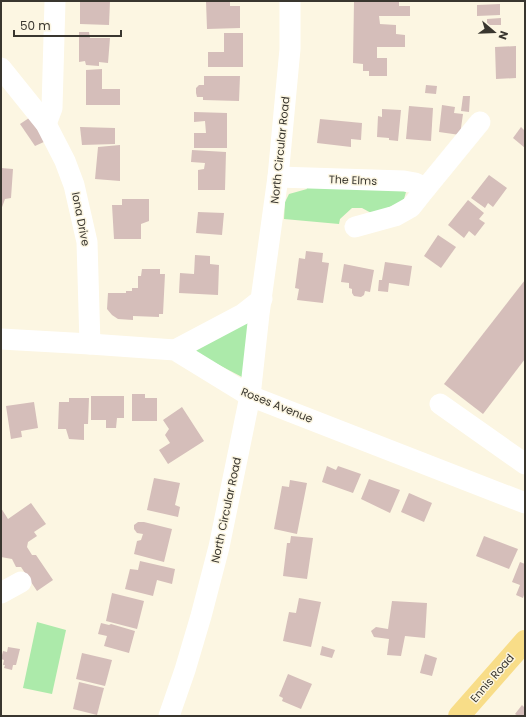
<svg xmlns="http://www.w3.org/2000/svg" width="526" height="717" font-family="Poppins,sans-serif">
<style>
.green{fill:#aceaaa}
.building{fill:#d5beba}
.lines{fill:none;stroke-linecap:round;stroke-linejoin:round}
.minor{stroke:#fff;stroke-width:21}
.major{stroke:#f8dd88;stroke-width:22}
.labels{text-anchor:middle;stroke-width:3;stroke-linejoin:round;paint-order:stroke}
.street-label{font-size:11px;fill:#39362f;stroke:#fcf6e2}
</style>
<rect width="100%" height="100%" fill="#fcf6e2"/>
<g class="green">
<path d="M305,183L399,188L406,192L404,199L399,203L373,214L362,208H352L340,219L339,224L284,219L285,202L289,194L307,189Z"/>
<path d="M252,321L242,377L196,353L197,344Z"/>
<path d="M37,622L66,630L52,694L23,688Z"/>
</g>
<g class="building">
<path d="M80,1H110L109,25L80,24Z"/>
<path d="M206,1H230V6H240V28L207,29Z"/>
<path d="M354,1H399V6H410V16H379L380,24L396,25V34L405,35V47H377V58H387V76H369V71H363V64L353,63Z"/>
<path d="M500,4V15L477,16V5Z"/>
<path d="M501,18V25H487V19Z"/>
<path d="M79,32H89L90,38H110L108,63L99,62V66L86,65L85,61L79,62Z"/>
<path d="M224,33H243V67H208V52H224Z"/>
<path d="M516,46V78L496,79L495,47Z"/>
<path d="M102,69V89H120V105H86V70Z"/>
<path d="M204,76H240L239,101L203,100V97H197L196,93V88L199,85H204Z"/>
<path d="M426,85L437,86L436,94L425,93Z"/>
<path d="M463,96H470L469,112L461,111Z"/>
<path d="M442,105L455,107L454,113L463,114L460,135L439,132Z"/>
<path d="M409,106L433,108L431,141L406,139Z"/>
<path d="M382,109L401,110L398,141L389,140V138L377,137L378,116L382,117Z"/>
<path d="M194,112L227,113V148H194V133H206L205,121L194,122Z"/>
<path d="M32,116L46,141L35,146L20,124Z"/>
<path d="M320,119L362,123L361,140L351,139V147L317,143Z"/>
<path d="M80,127L115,128V144L82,145Z"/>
<path d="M521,127L525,131V148L513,138Z"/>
<path d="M120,145V181L95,179L98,147Z"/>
<path d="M192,150L226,152L225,190H198V170L204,169L205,163L191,162Z"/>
<path d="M1,168L13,169L11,198L5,199L1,210Z"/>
<path d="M489,175L507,188L493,207L488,203L485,208L471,198Z"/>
<path d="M122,199H149V221L141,224V239H114L112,205H122Z"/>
<path d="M468,200L484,213L479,219L485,223L475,236L469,231L464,238L448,225Z"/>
<path d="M198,212L224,213L222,235L196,233Z"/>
<path d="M438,235L456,247L441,268L424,256Z"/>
<path d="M306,251L323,253L322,262L329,263L323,303L297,300L299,289L295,288L299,258L305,259Z"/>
<path d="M195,255L210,256V264L219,265L218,295L179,293L180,273L194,274Z"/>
<path d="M385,262L412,266L409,286L389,283L388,292L378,291L379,280H382Z"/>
<path d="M344,264L374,270L370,292L365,291L364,295L361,297L354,296L352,293V289L349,288V283L341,282Z"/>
<path d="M142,269H160V274H165L163,314H159V317L133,316V320L118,319L112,315L107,309L108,293H126V291H132V288H138V276H141Z"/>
<path d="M525,280V359L483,414L444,384Z"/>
<path d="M132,394H145V398H157V421H132Z"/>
<path d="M91,396H124V418H117L116,428H106V420H91Z"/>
<path d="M69,398H89L88,424H84V440L69,439L66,429H58L59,402H69Z"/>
<path d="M34,402L38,428L21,431L22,437L11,439L6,406Z"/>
<path d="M182,407L204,441L168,464L159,450L170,443L165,435L169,429L163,420Z"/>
<path d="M327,466L336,470L338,466L361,474L353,493L322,482Z"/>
<path d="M154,478L180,483L175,505L180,507L178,517L147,510Z"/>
<path d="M369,479L400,490L390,513L361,499Z"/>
<path d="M290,480L307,483L297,534L274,529L282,486L289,487Z"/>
<path d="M409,493L432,503L424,522L401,512Z"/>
<path d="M31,503L46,524L34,532L37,536L28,542L27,547L32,555H36L53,580L37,591L21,567H16L12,559L1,557V508L8,519Z"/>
<path d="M138,522H144L172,529L164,562L134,554L137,541L141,540L143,534L137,533L134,529V525Z"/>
<path d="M291,536L313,538L307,579L283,576L287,543H290Z"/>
<path d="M484,536L518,549L509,569L476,556Z"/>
<path d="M140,561L175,569L172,584L157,580L153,596L125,589L130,569L138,570Z"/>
<path d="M520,562L525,564V592L523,598L516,595L520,585L512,582Z"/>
<path d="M112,593L144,601L137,629L106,621Z"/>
<path d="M299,598L321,602L311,647L283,641L289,612L296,613Z"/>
<path d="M392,601L427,603L425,638L405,636L401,656L387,655L389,639L374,637L371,631L376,627L388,629Z"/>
<path d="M101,623L109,625L111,624L135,631L129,653L104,646L107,636L98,634Z"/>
<path d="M322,646L335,650L332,658L320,655Z"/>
<path d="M8,647L20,649L16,665H13L12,670L4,668L5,665H3L4,660L1,659L3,651L7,652Z"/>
<path d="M82,653L112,660L105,686L76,679Z"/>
<path d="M425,654L437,658L432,676L420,673Z"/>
<path d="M288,674L312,684L301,709L282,701L283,698L279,696Z"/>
<path d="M79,682L104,688L97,715L73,709Z"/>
<path d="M522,705L525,708V716H518L515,714Z"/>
</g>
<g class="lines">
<g class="minor">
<path d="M1,68L46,124L65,161L74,185L87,242L90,344"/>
<path d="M46,124L52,108L55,1"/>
<path d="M278,177L404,181L415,183L426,188L480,122"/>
<path d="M355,227L395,216L411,207L426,188"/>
<path d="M1,339L90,344L175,350L250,396L525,503"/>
<path d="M175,350L243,314L262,299"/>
<path d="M440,404L525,464"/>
<path d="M1,593L21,582"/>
<path d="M169,716L185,670L201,616L219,547L250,396L259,314L278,177L290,49V1"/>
</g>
<path class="major" d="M459,716L525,641"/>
</g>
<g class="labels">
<g class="street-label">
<text transform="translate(280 150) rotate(-84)" y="4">North Circular Road</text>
<text transform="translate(353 180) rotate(2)" y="4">The Elms</text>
<text transform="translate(81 219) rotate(79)" y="4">Iona Drive</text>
<text transform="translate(277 405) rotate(22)" y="4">Roses Avenue</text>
<text transform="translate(226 510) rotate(-78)" y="4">North Circular Road</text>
<text transform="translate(492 678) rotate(-49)" y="4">Ennis Road</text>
</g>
</g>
<rect width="526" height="717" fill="none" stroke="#39362f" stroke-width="4"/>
<g transform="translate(494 32) rotate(109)" stroke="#fcf6e2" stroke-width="3" paint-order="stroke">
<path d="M0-3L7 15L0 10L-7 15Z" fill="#39362f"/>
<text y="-6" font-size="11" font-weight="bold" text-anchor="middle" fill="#39362f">N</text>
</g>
<path d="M14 30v6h107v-6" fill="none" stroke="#39362f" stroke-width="2"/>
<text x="20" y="30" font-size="12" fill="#39362f" stroke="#fcf6e2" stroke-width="3" paint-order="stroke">50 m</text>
</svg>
